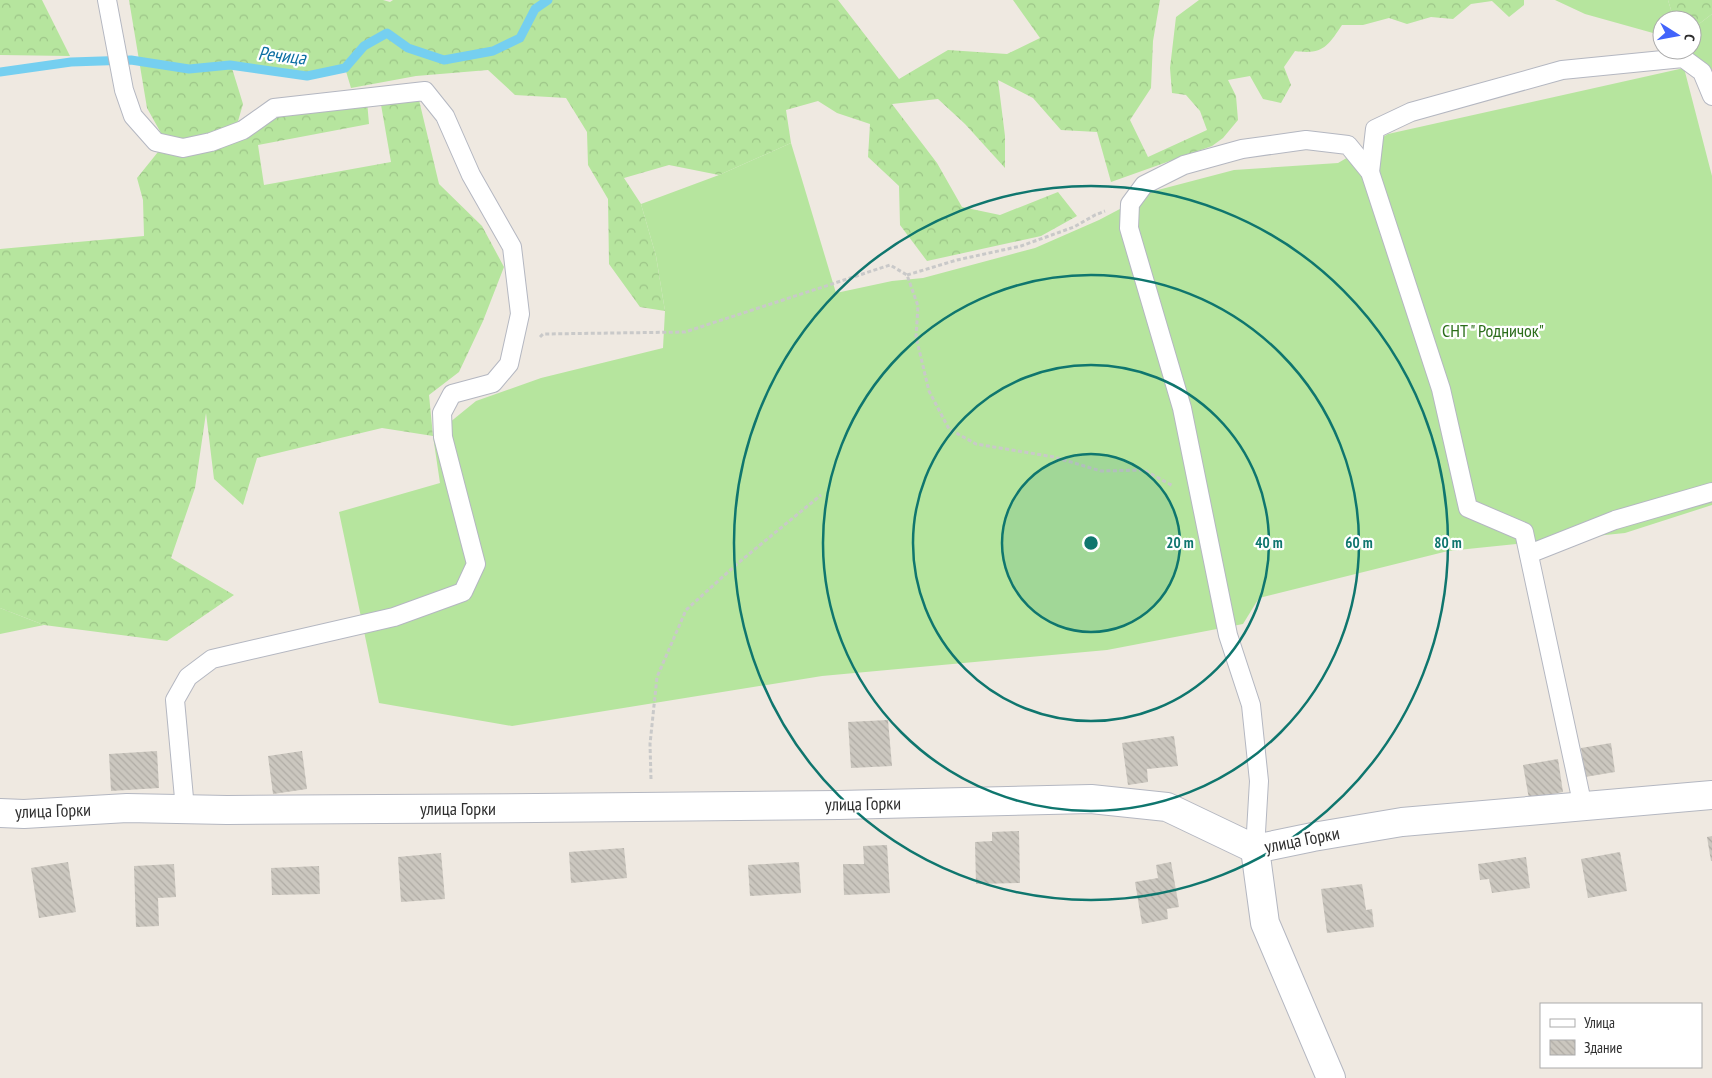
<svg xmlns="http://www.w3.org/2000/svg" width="1712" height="1078" font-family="'PT Sans Narrow',sans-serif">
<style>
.grass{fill:#b6e59e}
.forest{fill:url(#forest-crowns)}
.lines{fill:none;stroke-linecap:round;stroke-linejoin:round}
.stream{stroke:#75cff0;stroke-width:9}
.building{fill:url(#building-back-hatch)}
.service-casing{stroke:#b4b7c1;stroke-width:20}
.minor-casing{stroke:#b4b7c1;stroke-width:30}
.path{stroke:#c9c9c9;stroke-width:3;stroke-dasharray:4 2.5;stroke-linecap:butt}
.service{stroke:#fff;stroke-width:18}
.minor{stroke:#fff;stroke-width:28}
.ring{fill:none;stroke:#0f766e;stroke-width:2.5}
.labels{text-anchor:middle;stroke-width:4.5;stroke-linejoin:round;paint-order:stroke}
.park-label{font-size:18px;fill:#2c6e1b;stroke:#fff}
.street-label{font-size:18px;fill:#2e2e2e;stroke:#fff}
.water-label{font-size:19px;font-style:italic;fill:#0d6fa3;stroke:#fff}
.centre{fill:#0f766e;stroke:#fff;stroke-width:2.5}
.ring-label{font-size:15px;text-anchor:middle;font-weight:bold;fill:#0f766e;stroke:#fff;stroke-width:4.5;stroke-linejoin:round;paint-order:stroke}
</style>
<defs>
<pattern id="forest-crowns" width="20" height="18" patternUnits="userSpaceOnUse" patternTransform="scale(1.25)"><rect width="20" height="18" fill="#b6e59e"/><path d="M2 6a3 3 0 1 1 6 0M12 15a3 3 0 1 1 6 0" fill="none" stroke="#9dc588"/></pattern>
<pattern id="building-back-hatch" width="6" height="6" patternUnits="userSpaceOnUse" patternTransform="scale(1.25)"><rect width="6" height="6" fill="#cbc7bf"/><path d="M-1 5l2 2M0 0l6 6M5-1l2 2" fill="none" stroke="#afaba4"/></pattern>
</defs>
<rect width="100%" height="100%" fill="#efe9e1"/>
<g class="grass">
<path d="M1555,0H1668L1674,20H1662V38L1653,33L1585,14Z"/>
<path d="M1712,14V70L1685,50H1692V26L1695,27Z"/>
<path d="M1684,68L1712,176V505L1625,533L1448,551L1259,598L1243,624L1107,650L822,676L512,726L379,703L339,512L440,483L433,436L476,401L541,378L663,348L665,311L656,256L641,204L719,175L791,143L836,293L892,281L923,278L1035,248L1099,220L1154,191L1234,170L1338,163L1388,134Z"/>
<path d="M0,608L44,625L0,634Z"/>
</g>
<g class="forest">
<path d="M0,0H42L70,56L0,55Z"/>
<path d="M129,0H383L390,2L393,0H838L899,79L948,50L1007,54L1040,38L1013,0H1160L1153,41L1151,88L1130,120L1148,157L1207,130L1200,111L1186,95L1172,93L1170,68L1176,17L1199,0H1524V5L1509,17L1492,1L1471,4L1453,19L1431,17L1407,24L1389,18L1363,25H1342C1328,46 1323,55 1295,51L1284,67L1291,85L1281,103L1263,99L1250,76L1228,80L1236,96L1238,120L1223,138L1212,146L1111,182L1097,132L1061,130L1033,98L998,80L1005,136V168L965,124L938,99L892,104L937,163L962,207L1000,215L1058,192L1077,216L1041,236L927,261L900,225L899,186L868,157L870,124L837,113L818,101L786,110L791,143L719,175L669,165L624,178L641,204L656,256L665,311L640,307L609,264L608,199L588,165L587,132L566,98L515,95L488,70L416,76L351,88L345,68L307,76L231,65L243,104L234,135L259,111L367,101L369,124L258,145L264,185L391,162L380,99L419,100L439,184L482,226L504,267L483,321L459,372L429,395L433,436L382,428L257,458L243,505L214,479L206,413L195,488L171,558L234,595L167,641L44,625L0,608V249L144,236L143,200L137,178L166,142L147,108Z"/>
<path d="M1668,0H1712V14L1695,27L1692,26V20H1674Z"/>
</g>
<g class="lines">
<path class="stream" d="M0,72L71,62L131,60L189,69L230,65L307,76L345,68L364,46L387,33L408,48L444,60L493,51L520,38L535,9L548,0"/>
</g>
<g class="building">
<path d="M888,720L892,766L851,768L848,722Z"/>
<path d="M1174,736L1178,766L1147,769L1148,782L1128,785L1122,743Z"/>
<path d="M1611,743L1615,772L1585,777L1581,748Z"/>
<path d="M157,751L159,788L111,791L109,754Z"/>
<path d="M302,751L307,789L273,794L268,756Z"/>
<path d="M1558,759L1563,792L1529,799L1523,765Z"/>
<path d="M1019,831L1020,883L976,884L975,842L992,841V832Z"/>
<path d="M1712,836V861H1711L1707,837Z"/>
<path d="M887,845L890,893L844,895L843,864H864L863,846Z"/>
<path d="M624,848L627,878L571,883L569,852Z"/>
<path d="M1620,852L1627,891L1588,898L1581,859Z"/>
<path d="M441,853L445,899L401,902L398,857Z"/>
<path d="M1526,857L1530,888L1492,893L1489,879L1480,880L1478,864Z"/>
<path d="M68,862L76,912L39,918L31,868Z"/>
<path d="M799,862L801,893L750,896L748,865Z"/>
<path d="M1171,862L1179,907L1167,909L1168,919L1142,924L1135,882L1158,878L1156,865Z"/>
<path d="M174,864L176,897L158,898L159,926L136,927L134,866Z"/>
<path d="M319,866L320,894L272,895L271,868Z"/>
<path d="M1362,884L1366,910L1372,909L1374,927L1327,933L1321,889Z"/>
</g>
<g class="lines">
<defs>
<g id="service">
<path d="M107,0L124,90L133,116L156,142L183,148L211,142L243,130L274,108L425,91L445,116L471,175L512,247L520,314L509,364L493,383L452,394L442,413L443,437L476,564L463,592L394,617L212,659L188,677L175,700L185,809"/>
<path d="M1370,172L1375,129L1411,112L1562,70L1683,58L1702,72L1712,96"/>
<path d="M1529,554L1615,520L1712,492"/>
<path d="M1255,849L1259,781L1251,705L1228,635L1182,408L1129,228L1130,204L1144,185L1184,165L1242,149L1306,140L1348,145L1370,172L1441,389L1468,508L1524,532L1583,807"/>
</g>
<g id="minor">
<path d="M0,813L24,814L127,808L227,810L536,808L839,805L1091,799L1167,807L1255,849L1313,837L1402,822L1712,795"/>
<path d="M1255,849L1265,923L1331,1078"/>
</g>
</defs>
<use href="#service" class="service-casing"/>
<use href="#minor" class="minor-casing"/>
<g class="path">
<path d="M907,275L957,260L1021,246L1074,227L1095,215L1105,211"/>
<path d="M540,337L543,334L685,332L890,265L907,275L918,306L916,337L929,391L949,429L976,444L1054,457L1101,471L1144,470L1173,486"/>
<path d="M651,779L650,744L657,677L686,610L738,563L821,495"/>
</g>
<use href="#service" class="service"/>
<use href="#minor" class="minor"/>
</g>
<circle cx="1091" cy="543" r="89" fill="#0f766e" fill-opacity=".12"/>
<g class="ring">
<circle cx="1091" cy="543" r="89"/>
<circle cx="1091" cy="543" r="178"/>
<circle cx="1091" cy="543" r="268"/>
<circle cx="1091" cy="543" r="357"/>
</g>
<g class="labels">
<g class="park-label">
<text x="1493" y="337">СНТ " Родничок"</text>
</g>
<g class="street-label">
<text transform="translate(863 804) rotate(-1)" y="6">улица Горки</text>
<text x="458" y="815">улица Горки</text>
<text transform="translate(53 811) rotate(-2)" y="6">улица Горки</text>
<text transform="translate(1302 840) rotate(-11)" y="6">улица Горки</text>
</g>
<g class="water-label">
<text transform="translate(282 55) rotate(6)" y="7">Речица</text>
</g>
</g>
<circle cx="1091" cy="543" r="8" class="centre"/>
<g class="ring-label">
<text x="1180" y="548">20 m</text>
<text x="1269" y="548">40 m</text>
<text x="1359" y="548">60 m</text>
<text x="1448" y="548">80 m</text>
</g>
<rect x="1540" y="1003" width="162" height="65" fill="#ffffff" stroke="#ababab"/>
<rect x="1550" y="1019" width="25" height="8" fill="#ffffff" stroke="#ababab"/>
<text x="1584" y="1028" font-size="15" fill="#2e2e2e">Улица</text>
<rect x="1550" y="1040" width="25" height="15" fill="url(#building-back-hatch)" stroke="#ababab"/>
<text x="1584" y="1053" font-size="15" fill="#2e2e2e">Здание</text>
<g transform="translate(1677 35) rotate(101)"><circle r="24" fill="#ffffff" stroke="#ababab"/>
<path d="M0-4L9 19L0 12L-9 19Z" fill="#4264fb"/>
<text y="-8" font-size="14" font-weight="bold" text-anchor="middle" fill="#2e2e2e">С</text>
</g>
</svg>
